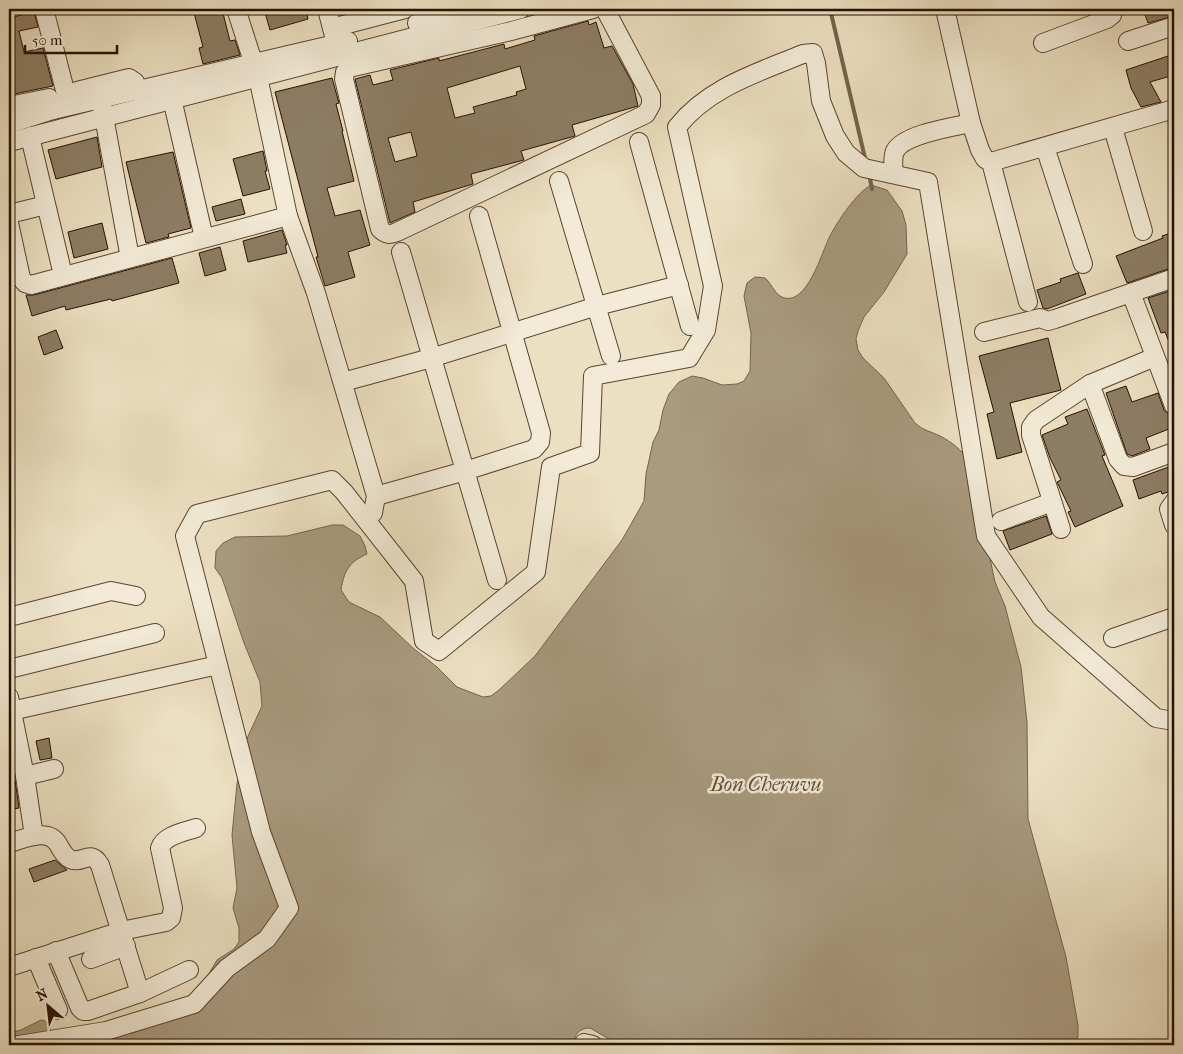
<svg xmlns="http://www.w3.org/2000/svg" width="1183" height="1054" font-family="'IM FELL French Canon',serif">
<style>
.water{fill:#a99a80;stroke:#75634d}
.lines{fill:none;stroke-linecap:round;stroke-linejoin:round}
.stream{stroke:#75634d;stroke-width:4}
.building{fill:#8d7d65;stroke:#261100;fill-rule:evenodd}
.minor-casing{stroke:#584530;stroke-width:20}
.minor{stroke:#f3ebd7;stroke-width:18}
.labels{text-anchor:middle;stroke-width:5;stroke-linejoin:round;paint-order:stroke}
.water-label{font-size:20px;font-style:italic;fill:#614f3a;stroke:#f3ebd7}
</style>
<rect width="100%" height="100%" fill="#ece0c2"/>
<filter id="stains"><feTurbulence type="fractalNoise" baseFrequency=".004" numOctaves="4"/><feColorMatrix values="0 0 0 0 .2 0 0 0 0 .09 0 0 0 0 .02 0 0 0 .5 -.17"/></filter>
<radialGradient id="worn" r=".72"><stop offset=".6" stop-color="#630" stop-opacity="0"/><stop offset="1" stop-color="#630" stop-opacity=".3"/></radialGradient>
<path class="water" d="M871,185L887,190L902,211L906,225L907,254L884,292L864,317L858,331L856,339L858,350L863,358L884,378L915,423C924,431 930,431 940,436C952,442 961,450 969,460L995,582L1005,606L1021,667L1027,722L1028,819L1066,957L1078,1025V1036L1075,1045H629L609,1039L590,1028C579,1028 574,1035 573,1045H9V1033L21,1030L41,1020L45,1021L52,1032C84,1035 119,1040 150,1027C169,1019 186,1007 203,995L210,972L217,960L234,949L239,942V928L233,908L237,888L232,835L237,784L243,747L262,706L260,682L244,643L222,578L215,568L216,551L223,543L235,537L287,536L332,525H343L360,536L365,546L367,554C349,562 344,571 341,590L349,602L380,617L413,648L437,667L457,687L483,697L491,696L499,690L535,656L622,540L635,517L644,501L646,474L653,442L659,430L663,410L669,394L679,382L692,376L703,378L722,385L737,384L744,381L750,371L751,333L744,296L747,283L755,277L765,278C770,282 775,293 780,296C806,311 822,251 830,236C837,222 857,192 871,185Z"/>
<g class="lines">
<g class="stream">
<path d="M831,13L865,158"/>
<path d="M870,179L872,189"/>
</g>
</g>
<g class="building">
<path d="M193,9H222L230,41L235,40L240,55L203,64L199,48L203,47Z"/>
<path d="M264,9H306L308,19L270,30Z"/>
<path d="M1143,9H1174V16L1148,23Z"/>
<path d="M34,12L38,27L19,31L24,52L43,48L53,86L9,95V18Z"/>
<path d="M588,21L589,25L596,22L604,48L612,46L633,84L638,106L572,125L575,136L521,151L524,160L471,174L473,184L413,202L415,212L390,223L355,79L370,75L373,85L393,80L390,70L439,58V61L504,44L505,49L535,40L534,36ZM520,66L526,89L516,92L517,95L473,107L475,113L455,118L447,88ZM411,132L417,156L395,162L388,138Z"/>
<path d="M1171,55L1174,66V75L1150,82L1161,102L1141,107L1131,88L1126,70Z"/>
<path d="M332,78L339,103L336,104L343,131H342L354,181L327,188L335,216L360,210L370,245L348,252L355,277L325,286L316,257H318L275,92Z"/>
<path d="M97,137L102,167L56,179L48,150Z"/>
<path d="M263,151L267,171H265L270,189L243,196L233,159Z"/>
<path d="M173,152L191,228L168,234L169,237L146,243L126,162Z"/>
<path d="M241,199L245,214L216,221L212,207Z"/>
<path d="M102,223L108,249L74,258L68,232Z"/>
<path d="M282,230L287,245H285L287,253L248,262L243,241Z"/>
<path d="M1174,232V267L1127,283L1116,256L1163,238L1162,236Z"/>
<path d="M220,247L226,270L205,276L199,253Z"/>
<path d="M172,258L179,283L112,301L111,299L66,310L65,306L32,316L26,295H34Z"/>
<path d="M1078,273L1086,294L1047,309L1043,308L1037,290L1061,282L1060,279Z"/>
<path d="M1173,290L1174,294V354L1165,332L1161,333L1148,298Z"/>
<path d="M56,330L63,348L44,355L38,337Z"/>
<path d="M1048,338L1061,390L1010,403L1022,452L997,459L987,414L994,412L979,356Z"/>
<path d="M1126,386L1132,402L1158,393L1164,410L1171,416L1174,424V427L1146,438L1150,449L1132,456L1127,454L1106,393Z"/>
<path d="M1087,409L1105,455L1102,456L1123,506L1075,527L1068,512L1071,511L1057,482L1061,480L1050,458L1042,435L1068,424L1065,417Z"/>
<path d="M1174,465V490L1162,494L1161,491L1139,499L1133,480Z"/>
<path d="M1046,516L1052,534L1010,550L1003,531Z"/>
<path d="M49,738L52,758L40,760L36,741Z"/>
<path d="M10,773H14L19,808L13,809Z"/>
<path d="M55,860L67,870L34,882L29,869Z"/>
</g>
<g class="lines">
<defs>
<g id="minor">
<path d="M44,9L69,106"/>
<path d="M236,9L258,77L288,216L316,293L376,496L373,513"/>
<path d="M327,9L335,40"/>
<path d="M593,9L511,31L349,68L345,72L344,79L380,229C386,235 390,235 397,232L646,114L651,105V96L605,9"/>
<path d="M945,9L971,123L980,150L985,159L991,162L1028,302"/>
<path d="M417,23L473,9"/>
<path d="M332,28L405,9"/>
<path d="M1128,41L1174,26"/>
<path d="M1043,43L1107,19L1112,15V9"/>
<path d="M170,90L204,238"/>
<path d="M77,91L129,78L135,82L138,91"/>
<path d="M9,106L49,98L53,110"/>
<path d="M102,106L130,258"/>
<path d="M9,124L53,110L348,41"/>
<path d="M1113,128L1143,231"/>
<path d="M31,136V141L63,275"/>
<path d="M9,140L13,141L521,9"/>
<path d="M639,142L690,326"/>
<path d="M1045,147L1083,264"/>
<path d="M991,162L1174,109"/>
<path d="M893,174C894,168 892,157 895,151C904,134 953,127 971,123"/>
<path d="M559,181L611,356"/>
<path d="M9,214L46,205"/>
<path d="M9,223L21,278L25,283L31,285L288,216"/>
<path d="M401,252L497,580"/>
<path d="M1131,293L1174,406"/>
<path d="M984,332L1040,318L1048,321L1055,319L1174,278"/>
<path d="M343,382L431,358L597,306L679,285"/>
<path d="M1090,384L1118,459L1124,466L1133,467L1174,452"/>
<path d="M376,496L465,471L534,449L540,442L541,433L479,216"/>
<path d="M1174,502L1169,509L1174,525"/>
<path d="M1001,521L1052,502"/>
<path d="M1061,529L1031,435V427L1036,420L1090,384L1155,357"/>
<path d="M9,617L111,591L136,596"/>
<path d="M1113,638L1174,617"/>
<path d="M9,669L155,633"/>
<path d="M9,697L25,776L34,836"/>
<path d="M11,711L218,665"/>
<path d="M25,776L54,769"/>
<path d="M9,843C24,839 48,827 58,844C61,849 64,856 70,859C82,865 90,848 100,865L140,993L88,1011H83L80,1008L56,951"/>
<path d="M36,958L58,1010"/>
<path d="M91,959L126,946"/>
<path d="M9,967L121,931L166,922L171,918L173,908L160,848C164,835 185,832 196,828"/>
<path d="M140,993L189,970"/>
<path d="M19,1045L106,1031L194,1004L227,968L267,939L289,908L261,832L185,536L197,514L332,480L344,492L414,581L424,641L439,651L536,572L551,467L590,453L593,376L689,358L706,330L713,286L677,127C709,87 757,73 803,54L813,53L816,63L821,101L835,136L846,153L864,168L928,182L986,536L1041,617L1156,718L1174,721"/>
<path d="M583,1045L584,1043L593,1045"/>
</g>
</defs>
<use href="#minor" class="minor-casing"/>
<use href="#minor" class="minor"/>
</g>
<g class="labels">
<g class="water-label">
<text x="766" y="791">Bon Cheruvu</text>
</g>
</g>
<rect width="1183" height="1054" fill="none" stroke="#ece0c2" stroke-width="30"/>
<rect x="10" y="10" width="1163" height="1034" fill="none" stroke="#261100" stroke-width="2.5"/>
<rect x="15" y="15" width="1153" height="1024" fill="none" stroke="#261100"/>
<g transform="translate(48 1006) rotate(332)" stroke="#f3ebd7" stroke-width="4" paint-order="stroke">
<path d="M0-4L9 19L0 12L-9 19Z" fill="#261100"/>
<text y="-8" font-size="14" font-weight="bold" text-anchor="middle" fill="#261100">N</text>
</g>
<path d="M25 45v8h92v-8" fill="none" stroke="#261100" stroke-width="2.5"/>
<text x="32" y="45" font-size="15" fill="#261100" stroke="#f3ebd7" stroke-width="4" paint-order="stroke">50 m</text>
<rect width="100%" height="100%" filter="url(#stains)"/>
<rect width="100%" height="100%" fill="url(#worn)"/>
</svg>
